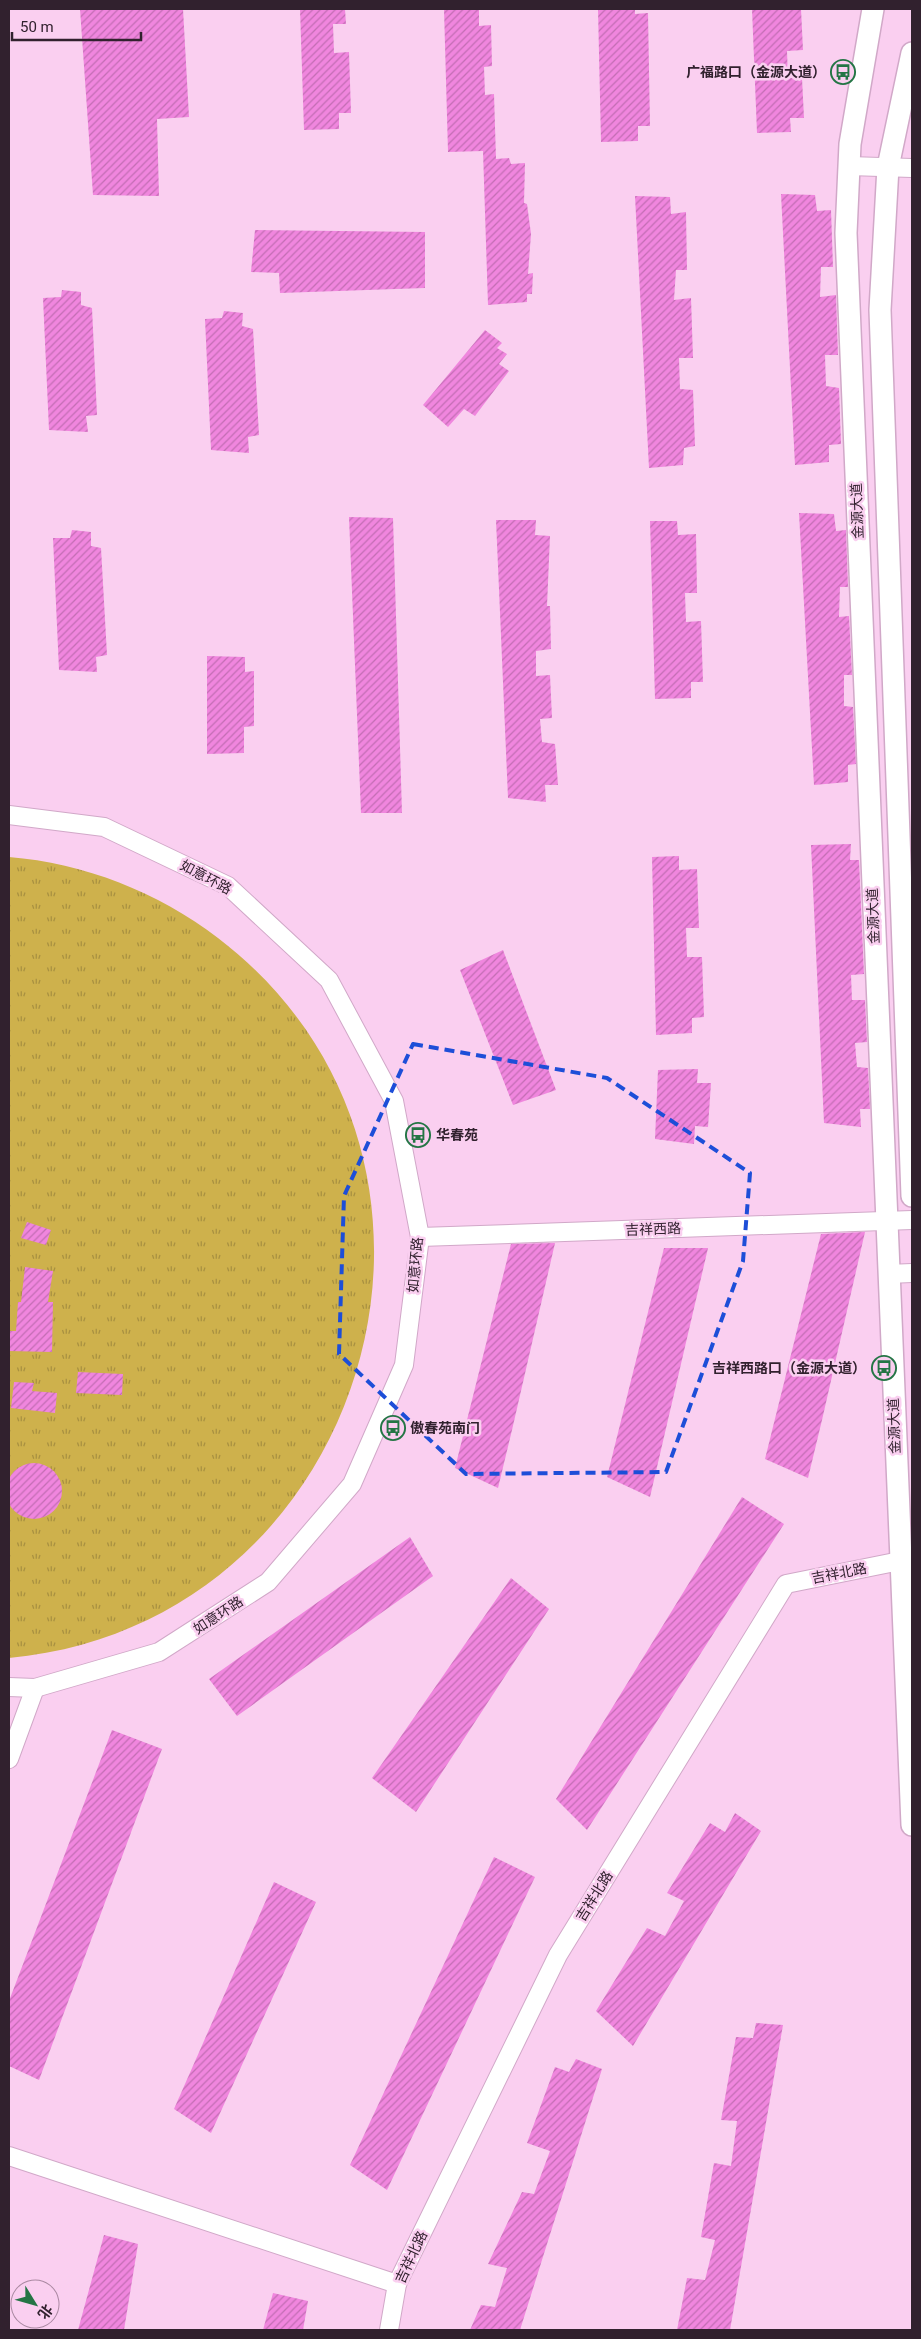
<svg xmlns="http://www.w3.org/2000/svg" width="921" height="2339" font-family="Roboto,'Noto Sans SC',sans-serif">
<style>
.park{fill:url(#park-tufts)}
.building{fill:url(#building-hatch)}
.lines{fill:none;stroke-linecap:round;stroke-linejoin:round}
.minor-casing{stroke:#d1a8c8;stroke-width:20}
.tertiary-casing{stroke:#d1a8c8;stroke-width:24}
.minor{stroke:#fff;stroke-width:18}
.tertiary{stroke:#fff;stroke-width:21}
.marked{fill:none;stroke:#1d4ed8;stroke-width:4;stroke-dasharray:10 6;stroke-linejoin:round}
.labels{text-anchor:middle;stroke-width:5;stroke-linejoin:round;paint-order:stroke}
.poi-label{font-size:14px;font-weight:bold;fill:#31212e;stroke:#facff0;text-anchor:end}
.street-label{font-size:14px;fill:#31212e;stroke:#facff0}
</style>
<defs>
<pattern id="park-tufts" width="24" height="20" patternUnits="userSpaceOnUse" patternTransform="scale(1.25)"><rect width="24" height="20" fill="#ceb14c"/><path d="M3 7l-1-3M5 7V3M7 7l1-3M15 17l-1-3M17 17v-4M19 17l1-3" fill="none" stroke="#a89040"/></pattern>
<pattern id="building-hatch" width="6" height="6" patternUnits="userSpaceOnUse" patternTransform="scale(1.25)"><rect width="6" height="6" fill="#f086de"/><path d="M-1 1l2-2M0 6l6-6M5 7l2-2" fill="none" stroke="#c36db4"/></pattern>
</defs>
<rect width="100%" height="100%" fill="#facff0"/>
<path class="park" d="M9,857C84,863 158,892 218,938C507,1159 370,1624 9,1658Z"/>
<g class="building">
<path d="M80,9H183L189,117L157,119L159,196L93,195Z"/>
<path d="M300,9H345L346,24H333L334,53L349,52L351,113H339V129L304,130Z"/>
<path d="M444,9H479V26L491,25L492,66L484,67L485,95L494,94L496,159L509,158L511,164L525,163L524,203L527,204L531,234L528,274L533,273L532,294H527V302L488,305L483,151L448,152Z"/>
<path d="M598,9H635V14L648,13L650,126H638V141L601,142Z"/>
<path d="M752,9H801L803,50L787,51L788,78H802L804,118H790L791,132L757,133Z"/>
<path d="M781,194L815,195L817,211L831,210L833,267H821L820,297L836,295L838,355H825L826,386L839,388L841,444L829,445V462L795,465Z"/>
<path d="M635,196L670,197L671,214L686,212L687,270H676L674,300L691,298L693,358H679L680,389L693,390L695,446L684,448L683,465L649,468Z"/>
<path d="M255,230L425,232V288L280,293L279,273L251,272Z"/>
<path d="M62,290L81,292V305L92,308L97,415L86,416L88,432L49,430L43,298L61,297Z"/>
<path d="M224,311L243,313L242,326L253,329L259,435L248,437L249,453L211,450L205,319L222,318Z"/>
<path d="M485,330L502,343L497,348L507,354L499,364L509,371L475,416L464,409L448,427L423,405Z"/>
<path d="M799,513L834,514L836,531L846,530L848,587H840L839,617L849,616L852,675H844V706L853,707L856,764L848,765V782L814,785Z"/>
<path d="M349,517L393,518L402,813H361Z"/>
<path d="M496,520H536L535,535L550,536L547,606H550L551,649L536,651V676L550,675L552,718L540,719L542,742L555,744L558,785H545L546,802L508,798Z"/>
<path d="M650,521H677L678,535L696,534L697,593H685L686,622L701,621L703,682H691V698L655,699Z"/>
<path d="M72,530L91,532V546L101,548L107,655L96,657L97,672L59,670L53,538H70Z"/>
<path d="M207,656L245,657V672L254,671V726L244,727V753L207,754Z"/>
<path d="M851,844L850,860H859L864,974L851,975L852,1000H865L867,1042L855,1043L857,1067L868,1068L870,1109H860L861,1127L824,1123L811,845Z"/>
<path d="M679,856V870L697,869L699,928H686L687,957H702L704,1017L692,1018V1033L656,1035L652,857Z"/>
<path d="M503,950L556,1090L513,1105L460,970Z"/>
<path d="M698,1069L697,1083H711L708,1127L695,1126L694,1144L655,1139L658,1070Z"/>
<path d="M27,1222L51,1230L46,1245L21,1238Z"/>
<path d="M865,1232L822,1420L808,1478L765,1459L821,1234Z"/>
<path d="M555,1243L512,1430L498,1488L455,1468L511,1244Z"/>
<path d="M664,1248H708L650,1497L607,1477Z"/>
<path d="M25,1267L53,1271L48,1302H53L52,1352L9,1351V1331H16L18,1302H21Z"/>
<path d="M78,1372L123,1374L122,1395L76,1393Z"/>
<path d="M14,1382L34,1383L32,1391L57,1393L55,1413L11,1408Z"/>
<circle cx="34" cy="1491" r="28"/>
<path d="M742,1497L784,1524L587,1830L556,1799Z"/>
<path d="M410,1537L433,1576L237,1716L209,1679Z"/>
<path d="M511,1578L549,1609L416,1812L372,1778Z"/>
<path d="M112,1730L162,1749L39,2080L9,2066V2001Z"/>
<path d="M735,1813L761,1831L633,2046L596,2011L647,1928L665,1936L684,1901L667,1893L710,1823L725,1832Z"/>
<path d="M494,1857L535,1877L387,2190L350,2165Z"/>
<path d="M274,1882L316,1902L211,2133L174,2109Z"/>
<path d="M756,2023L783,2025L730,2330H677L687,2278L705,2280L715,2240L701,2237L714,2163L731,2166L737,2121L721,2120L736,2037L753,2038Z"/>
<path d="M576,2059L602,2069L520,2330H470L481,2305L495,2307L507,2268L488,2264L522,2192L534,2194L550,2151L527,2143L555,2067L569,2072Z"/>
<path d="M104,2235L138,2244L124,2330H78Z"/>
<path d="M273,2293L308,2301L303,2330H263Z"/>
</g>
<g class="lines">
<defs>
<g id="minor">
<path d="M849,166L912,168"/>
<path d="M9,815L104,827L228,886L329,980L394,1101L420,1237L404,1365L352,1484L268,1582L159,1652L35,1688L9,1687"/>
<path d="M420,1237L912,1220"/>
<path d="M888,1274L912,1273"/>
<path d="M9,1759L35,1688"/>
<path d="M9,2156L397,2284"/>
<path d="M389,2330L397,2284L558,1955L786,1584L900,1561"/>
</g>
<g id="tertiary">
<path d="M873,9L850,144L846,233L912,1825"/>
<path d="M912,53L888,167L880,310L912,1196"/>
</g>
</defs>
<use href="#minor" class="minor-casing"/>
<use href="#tertiary" class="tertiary-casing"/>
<use href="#minor" class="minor"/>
<use href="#tertiary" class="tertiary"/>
</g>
<path class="marked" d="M413,1044L607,1078L750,1173L743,1261L666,1472L466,1474L339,1354L344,1196Z"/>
<defs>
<symbol id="bus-ring" viewBox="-11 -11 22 22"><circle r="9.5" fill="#facff0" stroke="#247545" stroke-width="1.5"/><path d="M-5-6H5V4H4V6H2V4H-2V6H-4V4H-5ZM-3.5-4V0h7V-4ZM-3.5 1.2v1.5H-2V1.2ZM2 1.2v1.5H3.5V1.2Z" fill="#247545"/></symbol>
</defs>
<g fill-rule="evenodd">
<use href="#bus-ring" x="829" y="58" width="28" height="28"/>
<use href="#bus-ring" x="404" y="1121" width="28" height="28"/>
<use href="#bus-ring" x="870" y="1354" width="28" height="28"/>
<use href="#bus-ring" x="379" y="1414" width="28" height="28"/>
</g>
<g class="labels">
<g class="poi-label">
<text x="826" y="77">广福路口（金源大道）</text>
<text x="436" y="1140" text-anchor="start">华春苑</text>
<text x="866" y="1373">吉祥西路口（金源大道）</text>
<text x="410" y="1433" text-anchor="start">傲春苑南门</text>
</g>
<g class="street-label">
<text transform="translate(857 511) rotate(-92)" y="5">金源大道</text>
<text transform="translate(206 877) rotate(28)" y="5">如意环路</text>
<text transform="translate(873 916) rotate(-92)" y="5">金源大道</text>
<text transform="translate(653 1229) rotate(-2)" y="5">吉祥西路</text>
<text transform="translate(415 1265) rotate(-85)" y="5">如意环路</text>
<text transform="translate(894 1426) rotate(-92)" y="5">金源大道</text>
<text transform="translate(839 1573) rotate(-11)" y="5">吉祥北路</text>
<text transform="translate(218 1615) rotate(-33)" y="5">如意环路</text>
<text transform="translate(594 1896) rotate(-58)" y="5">吉祥北路</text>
<text transform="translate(411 2257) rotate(-65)" y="5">吉祥北路</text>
</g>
</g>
<rect width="921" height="2339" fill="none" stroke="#31212e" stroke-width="20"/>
<g transform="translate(35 2304) rotate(127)"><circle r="24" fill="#facff0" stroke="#aa89a2"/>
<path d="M0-4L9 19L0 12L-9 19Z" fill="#247545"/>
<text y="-8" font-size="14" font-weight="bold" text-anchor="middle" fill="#31212e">北</text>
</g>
<path d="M12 32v8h129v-8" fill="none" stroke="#31212e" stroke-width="2.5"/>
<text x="20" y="32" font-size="15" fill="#31212e" stroke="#facff0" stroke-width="4" paint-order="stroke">50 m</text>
</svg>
